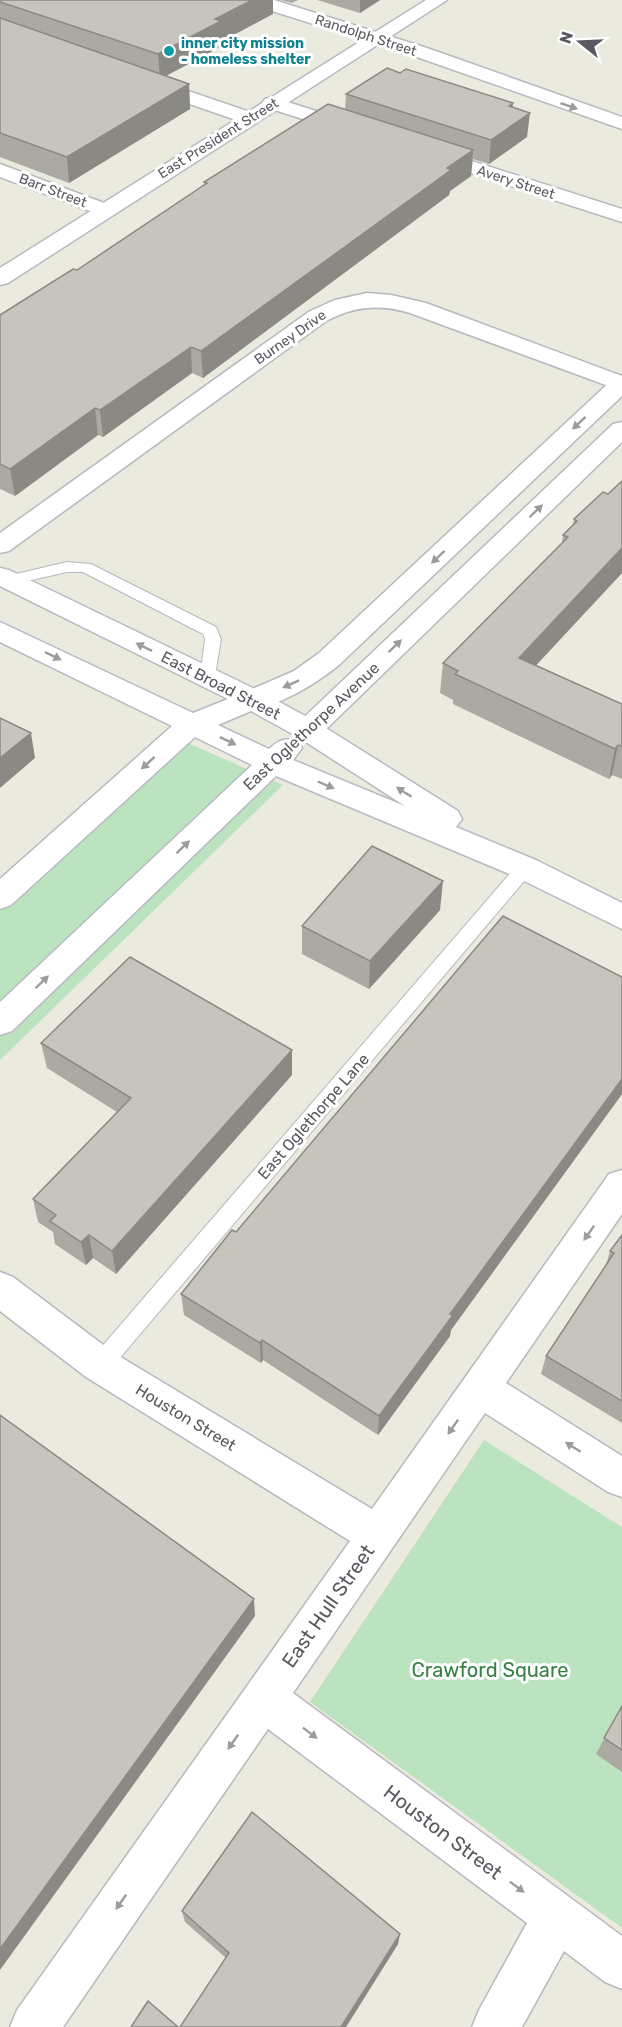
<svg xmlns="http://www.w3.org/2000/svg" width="622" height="2027" font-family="Rubik,sans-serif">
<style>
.green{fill:#bbe3c0}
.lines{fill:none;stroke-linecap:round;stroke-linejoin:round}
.service-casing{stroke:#b7b8be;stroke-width:2}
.minor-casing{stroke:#b7b8be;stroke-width:3}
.tertiary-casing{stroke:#b7b8be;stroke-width:3}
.secondary-casing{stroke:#b8bac1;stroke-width:3}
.service{fill:#fff;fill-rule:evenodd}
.minor{fill:#fff;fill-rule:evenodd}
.tertiary{fill:#fff;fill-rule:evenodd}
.secondary{fill:#fff;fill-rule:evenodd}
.wall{fill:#aaa9a2}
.shaded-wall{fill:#8b8984}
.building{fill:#c6c4bc;stroke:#8b8984;stroke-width:1.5}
.oneway{fill:#9b9ca0}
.culture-dot{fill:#0f9aa8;stroke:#fff;stroke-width:2}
.labels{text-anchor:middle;stroke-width:6;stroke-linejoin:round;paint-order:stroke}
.far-street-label{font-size:14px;fill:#585a60;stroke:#fff}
.far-culture-label{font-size:14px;font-weight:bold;fill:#0d838f;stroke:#fff;text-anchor:start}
.street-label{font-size:16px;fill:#585a60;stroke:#fff}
.near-street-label{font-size:20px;fill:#585a60;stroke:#fff}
.near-park-label{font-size:20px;fill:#358242;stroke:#fff}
</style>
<rect width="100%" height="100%" fill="#ebeadf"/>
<g class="green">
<path d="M163,732L283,785L0,1060V880Z"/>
<path d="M484,1440L622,1527V1928L310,1702Z"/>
</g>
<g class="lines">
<defs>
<g id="service">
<path d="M67,562L91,564L216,627L221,639L214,682H202L200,678L205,639L203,634L83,572H67L9,585L1,580L3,577Z"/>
<path d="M525,861L531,863L534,868L531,873L108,1372L100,1375L92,1372L89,1365L92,1358L519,863Z"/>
</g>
<g id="minor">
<path d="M147,77L256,114L259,118L256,122H242L140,87L138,83L140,79Z"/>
<path d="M272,97L360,125L363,129L360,133L353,135L265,107L262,103L265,99Z"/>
<path d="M428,147L622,209V222L421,157L418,153L421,149Z"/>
<path d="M0,164L112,206L115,210L112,214L105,216L98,214L0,177Z"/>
<path d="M367,293L391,295L426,303L622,376V391L410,313C379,304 355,306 326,321L9,551L0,553V533L310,311L335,300Z"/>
<path d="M622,1170V1214L506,1383L622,1456V1497L608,1492L485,1413L293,1693L622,1936V1989L605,1982L564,1951L522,2027H472L479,2010L527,1923L268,1729L63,2027H10L17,2010L350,1541L86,1377L0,1311V1272L13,1277L114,1353L372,1509L609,1174Z"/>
</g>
<g id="tertiary">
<path d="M247,0H274L427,48L622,117V129L414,56L250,4Z"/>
<path d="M622,376V396L339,665C318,682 270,714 243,707L239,700L243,693L294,671L319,653L614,378Z"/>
<path d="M622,422V442L318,737L308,740L298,737L294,730L298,723L613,424Z"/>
</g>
<g id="secondary">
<path d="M426,0H447L8,283L0,285V268Z"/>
<path d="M0,568L9,570L263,693L318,723L458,811L462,819L456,827L536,860L622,903V929L514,876L276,776L12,1031L0,1035V1002L252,765L195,737L11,905L0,909V879L172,726L0,642V622L193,713L228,699L0,586ZM251,711L298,737L405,806L293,760L302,748L298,741C285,737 279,740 269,749L218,725Z"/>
</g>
</defs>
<use href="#service" class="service-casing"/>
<use href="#minor" class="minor-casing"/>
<use href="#tertiary" class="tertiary-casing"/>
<use href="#secondary" class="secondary-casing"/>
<use href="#service" class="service"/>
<use href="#minor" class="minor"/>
<use href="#tertiary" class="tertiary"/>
<use href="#secondary" class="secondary"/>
</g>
<g class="wall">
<path d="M0,0H273V14L222,41V46L166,76L189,84L190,109L69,183L0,157Z"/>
<path d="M281,0H298L292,3Z"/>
<path d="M317,0H380L360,13Z"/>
<path d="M346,94L513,107L527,137L489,164L473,159L471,176L450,191L449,195L203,378L192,373L103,437L98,435L15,496L0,489V315L77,270L204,186V182L345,110Z"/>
<path d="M622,481V573L536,665L622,704V779L612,775L609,779L453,704V700L440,693L443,663L562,543L563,535L573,525L574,519L608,494Z"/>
<path d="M440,910L369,989L302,954V926Z"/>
<path d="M622,977V1094L451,1330L450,1336L378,1435L263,1360L261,1363L184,1315L181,1294L236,1232Z"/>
<path d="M41,1043L292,1075L116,1274L93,1258L86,1265L55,1244L53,1232L38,1222L33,1199L117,1112L47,1068Z"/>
<path d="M622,1235V1423L541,1374L546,1356L606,1265L610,1251Z"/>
<path d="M622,1706V1772L596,1754Z"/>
<path d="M182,1911L398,1944L346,2027H180L226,1958L185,1922Z"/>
</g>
<g class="shaded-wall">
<path d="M252,0H273V14L222,41V46L160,79L158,54L215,19Z"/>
<path d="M360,0H380L360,13Z"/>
<path d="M189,84L190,109L69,183L67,157Z"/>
<path d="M513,103L511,126L530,113L527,137L489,164L491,140L509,106Z"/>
<path d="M473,150L471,176L450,191L449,195L203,378L201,351L447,168Z"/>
<path d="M191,347L192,373L103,437L100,410Z"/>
<path d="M95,408L98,435L15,496L10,469Z"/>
<path d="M622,548V573L515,688L519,658Z"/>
<path d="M31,733L35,758L0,788V758Z"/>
<path d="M618,745L612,775L609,779L615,749Z"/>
<path d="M443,881L440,910L369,989L370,961Z"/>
<path d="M292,1050V1075L116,1274L112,1251Z"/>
<path d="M622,1079V1094L451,1330L450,1336L378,1435L379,1416L450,1314Z"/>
<path d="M89,1235L93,1258L86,1265L81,1242Z"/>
<path d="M262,1340L263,1360L261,1363L260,1343Z"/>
<path d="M254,1599L255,1616L0,1970V1949Z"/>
<path d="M400,1934L398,1944L346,2027H341Z"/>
</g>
<g class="building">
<path d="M0,0H252L215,19L221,21L158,54L0,2Z"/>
<path d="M0,18L189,84L67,157L0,133Z"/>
<path d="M387,68L400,73L406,69L513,103L509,106L530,113L491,140L346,94Z"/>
<path d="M328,104L473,150L447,168L451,170L201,351L191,347L100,410L95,408L10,469L0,464V315L73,269L77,270L207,183L204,182Z"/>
<path d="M622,481V548L519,658L622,704V746L618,745L615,749L455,674L458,671L443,663L568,537L563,535L577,521L574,519L603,492L608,494Z"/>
<path d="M0,718L31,733L0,758Z"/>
<path d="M372,846L443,881L370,961L302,926Z"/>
<path d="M503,916L622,977V1079L450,1314L453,1315L379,1416L262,1340L260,1343L181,1294L232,1230L236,1232Z"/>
<path d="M130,957L292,1050L112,1251L89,1235L81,1242L50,1221L56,1215L33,1199L131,1098L41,1043Z"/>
<path d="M622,1235V1401L546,1356L614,1253L610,1251Z"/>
<path d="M0,1415L254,1599L0,1949Z"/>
<path d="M622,1706V1750L604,1738Z"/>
<path d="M252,1812L400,1934L341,2027H180L229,1953L182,1911Z"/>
<path d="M148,2001L178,2027H131Z"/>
</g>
<defs><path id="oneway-solid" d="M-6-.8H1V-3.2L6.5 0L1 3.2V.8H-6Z" transform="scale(1.5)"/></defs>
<g class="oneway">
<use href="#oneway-solid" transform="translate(569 106) rotate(19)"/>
<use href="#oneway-solid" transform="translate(579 423) rotate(137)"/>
<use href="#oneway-solid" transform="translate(536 511) rotate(-44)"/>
<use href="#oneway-solid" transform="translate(438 557) rotate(137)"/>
<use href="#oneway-solid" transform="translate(395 646) rotate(-44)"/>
<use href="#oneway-solid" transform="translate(144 647) rotate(-154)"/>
<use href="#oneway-solid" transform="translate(53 656) rotate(26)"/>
<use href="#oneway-solid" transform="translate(291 684) rotate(156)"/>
<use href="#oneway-solid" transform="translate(228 741) rotate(26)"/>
<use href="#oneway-solid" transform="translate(148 763) rotate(138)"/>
<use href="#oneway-solid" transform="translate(326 785) rotate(23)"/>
<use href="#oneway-solid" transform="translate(404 792) rotate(-148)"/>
<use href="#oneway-solid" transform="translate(183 847) rotate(-44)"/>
<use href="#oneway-solid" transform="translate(42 982) rotate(-44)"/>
<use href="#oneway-solid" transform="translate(589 1233) rotate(125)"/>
<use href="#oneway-solid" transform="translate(453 1427) rotate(125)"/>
<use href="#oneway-solid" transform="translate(573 1447) rotate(-148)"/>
<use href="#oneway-solid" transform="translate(310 1733) rotate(37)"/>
<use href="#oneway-solid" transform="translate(233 1742) rotate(125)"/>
<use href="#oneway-solid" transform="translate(517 1887) rotate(37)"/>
<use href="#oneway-solid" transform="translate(121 1902) rotate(125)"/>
</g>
<circle class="culture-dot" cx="169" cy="51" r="6"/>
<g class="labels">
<g class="far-street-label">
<text transform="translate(366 35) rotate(18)" y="5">Randolph Street</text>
<text transform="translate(218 138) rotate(-32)" y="5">East President Street</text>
<text transform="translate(516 182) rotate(18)" y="5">Avery Street</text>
<text transform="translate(53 190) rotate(21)" y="5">Barr Street</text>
<text transform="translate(290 337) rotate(-35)" y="5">Burney Drive</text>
</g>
<g class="far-culture-label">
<text x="181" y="48">inner city mission<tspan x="181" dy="16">- homeless shelter</tspan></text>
</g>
<g class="street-label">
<text transform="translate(221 685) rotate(27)" y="6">East Broad Street</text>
<text transform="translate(311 726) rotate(-43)" y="6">East Oglethorpe Avenue</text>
<text transform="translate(313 1116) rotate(-49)" y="6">East Oglethorpe Lane</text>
<text transform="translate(186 1417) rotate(31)" y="6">Houston Street</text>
</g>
<g class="near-street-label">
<text transform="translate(328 1606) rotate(-55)" y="7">East Hull Street</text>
<text transform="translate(443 1832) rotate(37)" y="7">Houston Street</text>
</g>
<g class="near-park-label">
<text x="490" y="1677">Crawford Square</text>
</g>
</g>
<g transform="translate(580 42) rotate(288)" stroke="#ffffff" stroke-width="4.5" paint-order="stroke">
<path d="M0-4.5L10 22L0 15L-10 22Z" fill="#585a60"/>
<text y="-9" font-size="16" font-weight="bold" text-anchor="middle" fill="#585a60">N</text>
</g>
</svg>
